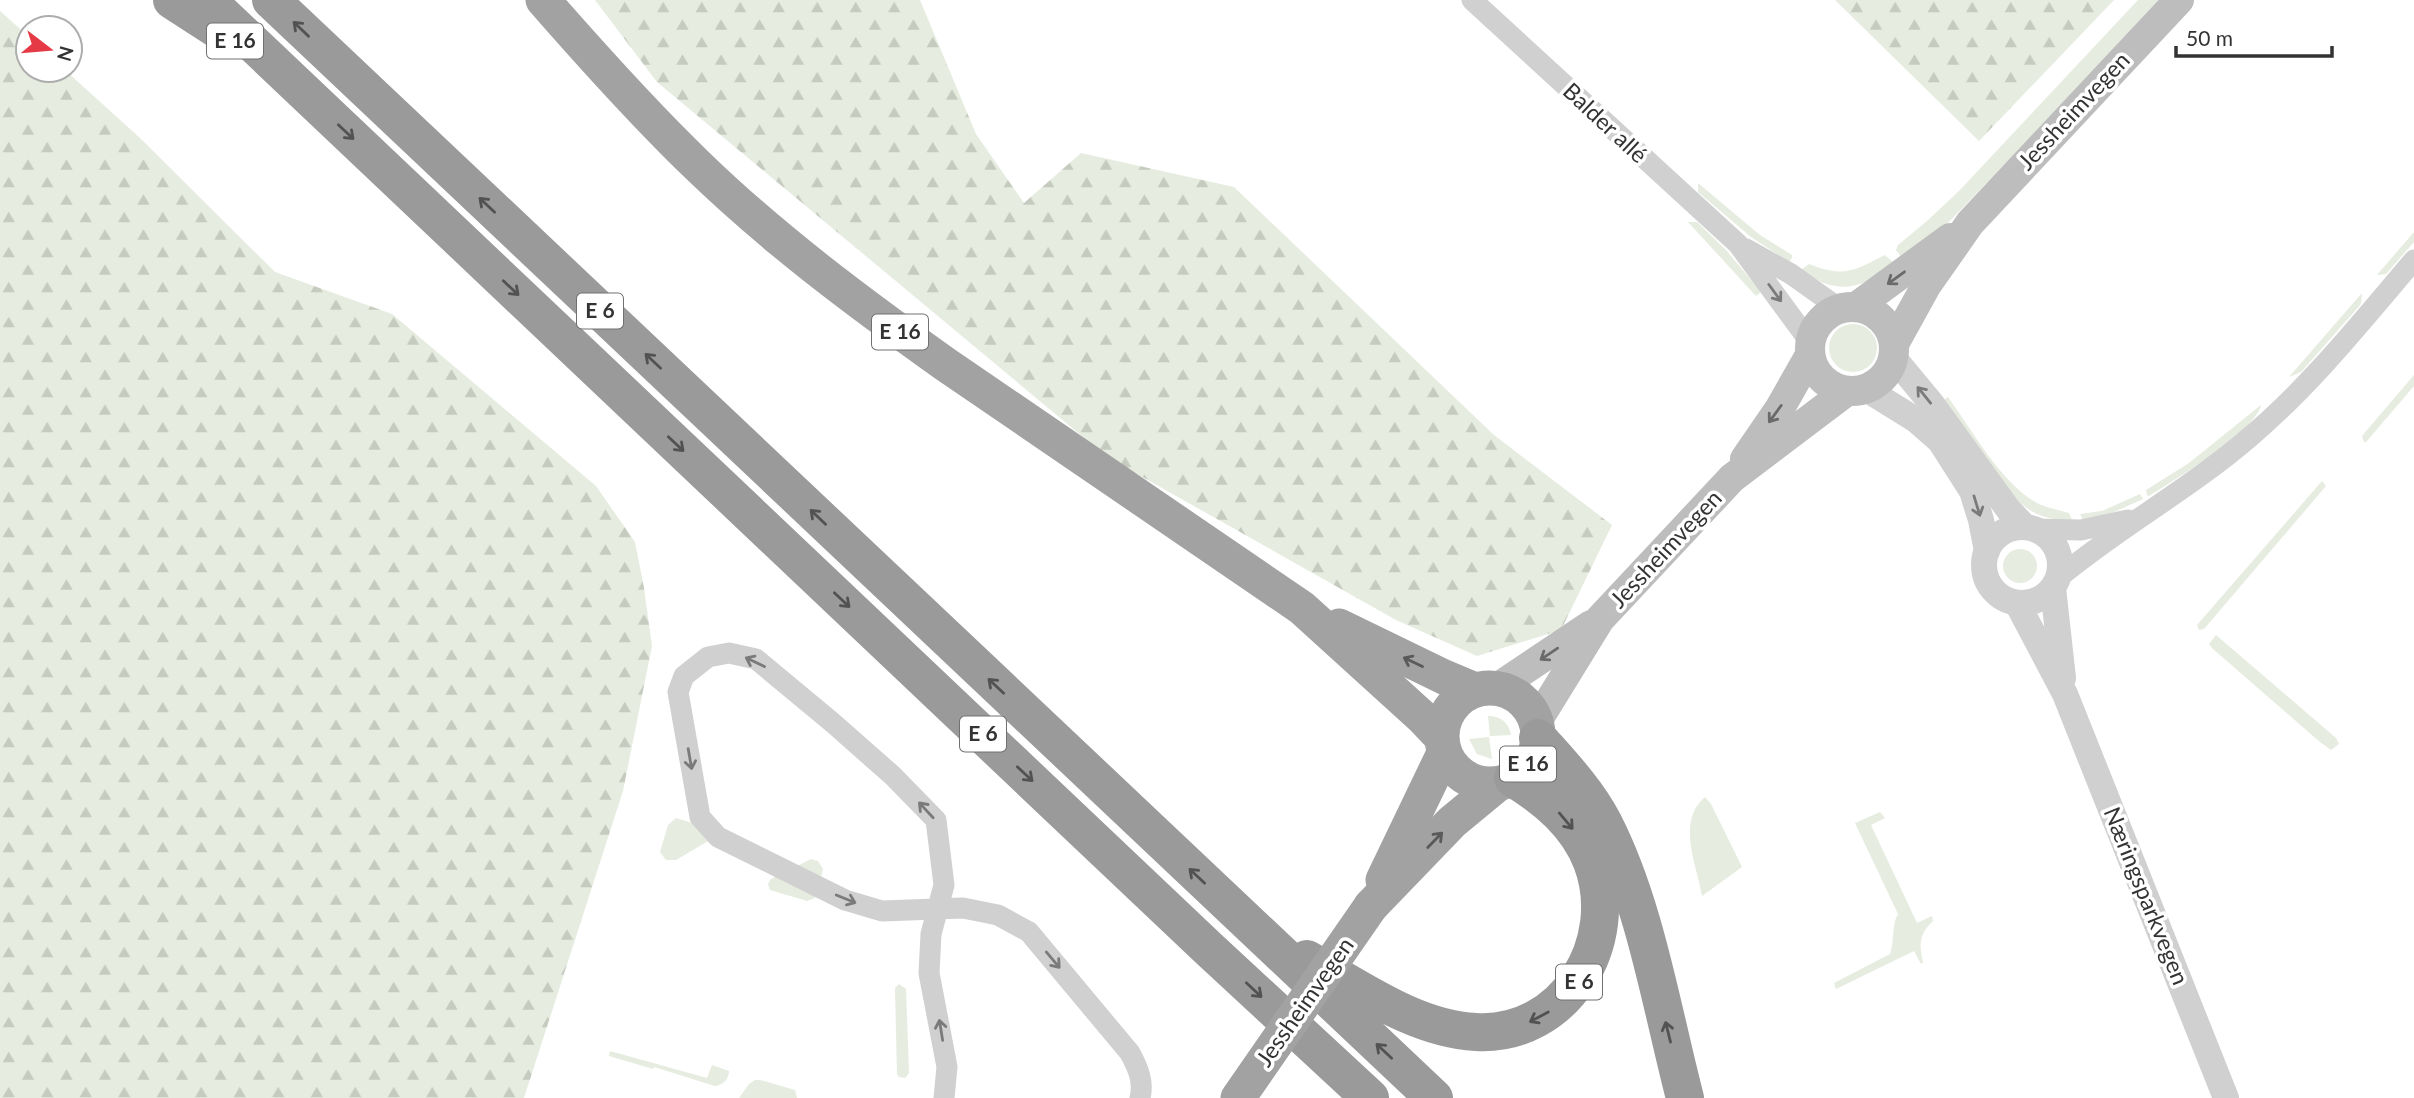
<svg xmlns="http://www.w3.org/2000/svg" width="2414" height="1098" font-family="Lato,sans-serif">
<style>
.grass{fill:#e6ecdf}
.forest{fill:url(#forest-firs)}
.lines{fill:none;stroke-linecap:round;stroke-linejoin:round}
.minor{stroke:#d0d0d0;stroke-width:21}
.tertiary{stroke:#d0d0d0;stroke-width:26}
.secondary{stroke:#bdbdbd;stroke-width:30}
.trunk{stroke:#a2a2a2;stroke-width:35}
.motorway{stroke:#9a9a9a;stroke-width:38}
.trunk-bridge{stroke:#a2a2a2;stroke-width:35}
.oneway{stroke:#525252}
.oneway2{stroke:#6a6a6a}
.oneway3{stroke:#7a7a7a}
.oneway4{stroke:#5a5a5a}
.labels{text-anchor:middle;stroke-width:7;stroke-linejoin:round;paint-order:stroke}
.shield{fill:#fff;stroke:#707070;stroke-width:2}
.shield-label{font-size:21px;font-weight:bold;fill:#333}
.street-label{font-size:23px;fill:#333;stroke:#fff}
</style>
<defs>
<pattern id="forest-firs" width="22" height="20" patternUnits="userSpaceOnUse" patternTransform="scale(1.75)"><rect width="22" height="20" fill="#e6ecdf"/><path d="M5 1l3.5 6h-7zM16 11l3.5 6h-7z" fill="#c6cbc0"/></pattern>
</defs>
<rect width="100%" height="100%" fill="#fff"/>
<g class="grass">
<path d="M2138,0H2158L2035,133L1944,227L1902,258L1896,250L1898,245L1927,221L1959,191Z"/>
<path d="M1698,183L1760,235L1792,255V258L1789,262L1751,237L1698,192Z"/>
<path d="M1688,222H1697L1726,250L1761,292L1756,296Z"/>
<path d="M2414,232V242L2386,274L2377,275Z"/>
<path d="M1885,255L1897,266C1858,287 1841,298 1801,270L1809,264C1845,278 1853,271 1885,255Z"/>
<path d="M2362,293L2361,304L2301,372L2289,377Z"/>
<circle cx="1853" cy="348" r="24"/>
<path d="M2414,375V386L2366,442H2364L2362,436Z"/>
<path d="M1948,397C1972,430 2001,483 2037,503C2047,508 2059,510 2069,513L2072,520C2059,520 2047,519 2035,513C2005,498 1963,431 1941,402Z"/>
<path d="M2261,405C2256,431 2173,481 2149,496L2147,495L2146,490L2189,463Z"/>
<path d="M2322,481L2326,486L2204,629L2199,630L2197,625Z"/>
<path d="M2140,494L2143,499L2103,517L2083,520L2080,514L2102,511Z"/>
<circle cx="2020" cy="566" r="17"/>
<path d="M2216,635L2336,738L2339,744L2331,750L2320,742L2213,649L2209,644Z"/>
<path d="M1488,716C1501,716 1509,723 1511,735L1490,736Z"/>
<path d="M1489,737L1492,759L1477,754L1469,739Z"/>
<path d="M1705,797L1711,804L1742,867L1702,896C1697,864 1676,822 1705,797Z"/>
<path d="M1880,812L1885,818L1871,825L1917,923L1932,916L1933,921C1919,934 1919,944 1923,962L1921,964L1914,951L1836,989L1834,983L1890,954C1895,940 1891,926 1898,914L1855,823Z"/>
<path d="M676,818L715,830V837L676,860H666L660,852L668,825Z"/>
<path d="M811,859L818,861L823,869L815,898L807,901L770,890L768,884L771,879Z"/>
<path d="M899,984L906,989L909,1073L905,1078L899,1077L897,1074L895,988Z"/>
<path d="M610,1051L707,1078L712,1065L729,1071C729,1079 723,1085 715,1086L654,1067L653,1069L609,1056Z"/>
<path d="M755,1080H760L795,1090L797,1098H739L749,1084Z"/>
</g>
<g class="forest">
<path d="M595,0H920L976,134L1024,203L1081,153L1234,187L1494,435L1612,525L1561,630L1477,656L1396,620L1107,457L657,82Z"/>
<path d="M1835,0H2114L1979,141Z"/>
<path d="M0,11L28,36V70H65L140,138L275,272L392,314L596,486L635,542L644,588L652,646L623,791L524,1098H0Z"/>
</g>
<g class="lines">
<g class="minor">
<path d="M1472,0L1738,244L1810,342"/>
<path d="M1746,249L1791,274L1840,309"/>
<path d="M2035,529L2081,530L2128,520"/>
<path d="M2057,579C2119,527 2190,489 2251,436C2312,384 2362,321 2414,260"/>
<path d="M944,1098L947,1067L929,973L931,934L944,885L936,820L893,776L833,723L756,659L729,653L708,657L684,676L678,692L700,817L718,837L845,900L882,911L963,908L998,915L1029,932L1130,1053C1138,1068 1144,1081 1140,1098"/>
</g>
<g class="tertiary">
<path d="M1893,357L1932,404L2008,509L2025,527"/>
<path d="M1866,389L1916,420L1940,441L1972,491L1981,520L1987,551"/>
<circle cx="2022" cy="565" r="38"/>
<path d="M2053,588L2063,678"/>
<path d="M2017,603L2065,694L2226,1098"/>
</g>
<g class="secondary">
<path d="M1856,307L1950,238"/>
<circle cx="1852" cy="349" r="42"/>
<path d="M1894,344L1926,286L1970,223L2179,0"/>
<path d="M1745,459L1780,408L1810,355"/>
<path d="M1497,688L1591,625"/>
<path d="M1536,723L1600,619L1732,478L1847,391"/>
</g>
<g class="trunk">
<path d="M543,0C592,56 642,112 696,164C772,238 858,302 945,364L1302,608L1422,717L1441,737"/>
<path d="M1339,626L1444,677L1475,690"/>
<circle cx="1490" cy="736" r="48"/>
<path d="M1383,880L1444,753"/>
<path d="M1371,906L1452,822L1498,784"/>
</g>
<g class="motorway">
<path d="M172,0L223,33"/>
<path d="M207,0L1209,949L1370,1098"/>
<path d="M271,0L1434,1098"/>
<path d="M1538,738C1561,764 1587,791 1603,822C1645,903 1662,1010 1685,1098"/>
<path d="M1307,959C1359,988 1415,1029 1476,1032C1565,1037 1622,942 1592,862C1577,824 1547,799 1513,778"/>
</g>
<path class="trunk-bridge" d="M1238,1098L1371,906"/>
</g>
<defs><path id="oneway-shaft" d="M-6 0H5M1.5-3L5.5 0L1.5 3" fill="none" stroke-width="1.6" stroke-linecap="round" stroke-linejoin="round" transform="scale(1.75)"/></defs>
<g class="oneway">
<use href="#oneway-shaft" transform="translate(301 29) rotate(-136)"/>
<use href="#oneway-shaft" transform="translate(346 132) rotate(43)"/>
<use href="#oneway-shaft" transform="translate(487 205) rotate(-137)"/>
<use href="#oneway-shaft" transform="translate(511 288) rotate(43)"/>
<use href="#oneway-shaft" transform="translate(653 361) rotate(-137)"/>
<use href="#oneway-shaft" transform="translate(676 444) rotate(43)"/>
<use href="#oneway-shaft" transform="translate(818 517) rotate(-136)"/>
<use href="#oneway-shaft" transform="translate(842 600) rotate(43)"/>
<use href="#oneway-shaft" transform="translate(996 686) rotate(-137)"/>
<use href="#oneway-shaft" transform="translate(1025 774) rotate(43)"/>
<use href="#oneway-shaft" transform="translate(1566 821) rotate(50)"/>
<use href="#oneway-shaft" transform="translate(1197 876) rotate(-137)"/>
<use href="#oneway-shaft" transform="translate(1254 990) rotate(43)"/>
<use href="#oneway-shaft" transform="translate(1539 1017) rotate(152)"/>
<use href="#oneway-shaft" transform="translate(1668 1032) rotate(-104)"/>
<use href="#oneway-shaft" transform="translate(1384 1051) rotate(-137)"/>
</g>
<g class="oneway2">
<use href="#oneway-shaft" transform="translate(1896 278) rotate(144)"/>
<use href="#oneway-shaft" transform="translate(1775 414) rotate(126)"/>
<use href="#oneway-shaft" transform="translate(1549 654) rotate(146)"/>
</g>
<g class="oneway3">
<use href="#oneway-shaft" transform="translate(1775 293) rotate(54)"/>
<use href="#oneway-shaft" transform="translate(1924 395) rotate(-129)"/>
<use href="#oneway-shaft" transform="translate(1977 506) rotate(73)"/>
<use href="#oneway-shaft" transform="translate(755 662) rotate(-154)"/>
<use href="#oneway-shaft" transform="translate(690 759) rotate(80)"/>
<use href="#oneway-shaft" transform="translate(926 810) rotate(-133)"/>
<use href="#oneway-shaft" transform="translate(846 899) rotate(22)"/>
<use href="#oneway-shaft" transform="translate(1053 960) rotate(50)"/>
<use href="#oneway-shaft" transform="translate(941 1030) rotate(-99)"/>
</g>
<g class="oneway4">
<use href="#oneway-shaft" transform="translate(1413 662) rotate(-154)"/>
<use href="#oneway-shaft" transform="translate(1435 840) rotate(-46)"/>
</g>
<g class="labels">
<g class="shield">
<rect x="207" y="23.5" width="56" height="35" rx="5"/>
<rect x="577" y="293.5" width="46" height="35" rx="5"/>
<rect x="872" y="314.5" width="56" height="35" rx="5"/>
<rect x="960" y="716.5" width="46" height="35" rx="5"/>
<rect x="1500" y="746.5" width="56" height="35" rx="5"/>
<rect x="1556" y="964.5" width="46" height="35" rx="5"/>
</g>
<g class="shield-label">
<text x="235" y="48">E 16</text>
<text x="600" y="318">E 6</text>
<text x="900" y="339">E 16</text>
<text x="983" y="741">E 6</text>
<text x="1528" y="771">E 16</text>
<text x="1579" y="989">E 6</text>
</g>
<g class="street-label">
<text transform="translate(2074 111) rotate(-47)" y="8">Jessheimvegen</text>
<text transform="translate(1605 123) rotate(43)" y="8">Balder allé</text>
<text transform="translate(1666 549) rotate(-47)" y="8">Jessheimvegen</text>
<text transform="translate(2146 896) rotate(68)" y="8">Næringsparkvegen</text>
<text transform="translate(1305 1002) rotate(-55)" y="8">Jessheimvegen</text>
</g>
</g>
<g transform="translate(49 49) rotate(106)"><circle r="33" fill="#ffffff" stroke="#adadad" stroke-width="2"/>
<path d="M0-5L12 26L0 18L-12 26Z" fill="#e63946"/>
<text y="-10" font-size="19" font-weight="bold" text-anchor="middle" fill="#333333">N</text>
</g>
<path d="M2176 46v10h156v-10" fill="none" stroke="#333333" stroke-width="3.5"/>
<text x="2186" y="46" font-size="21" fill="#333333" stroke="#ffffff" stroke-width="5" paint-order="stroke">50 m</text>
</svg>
